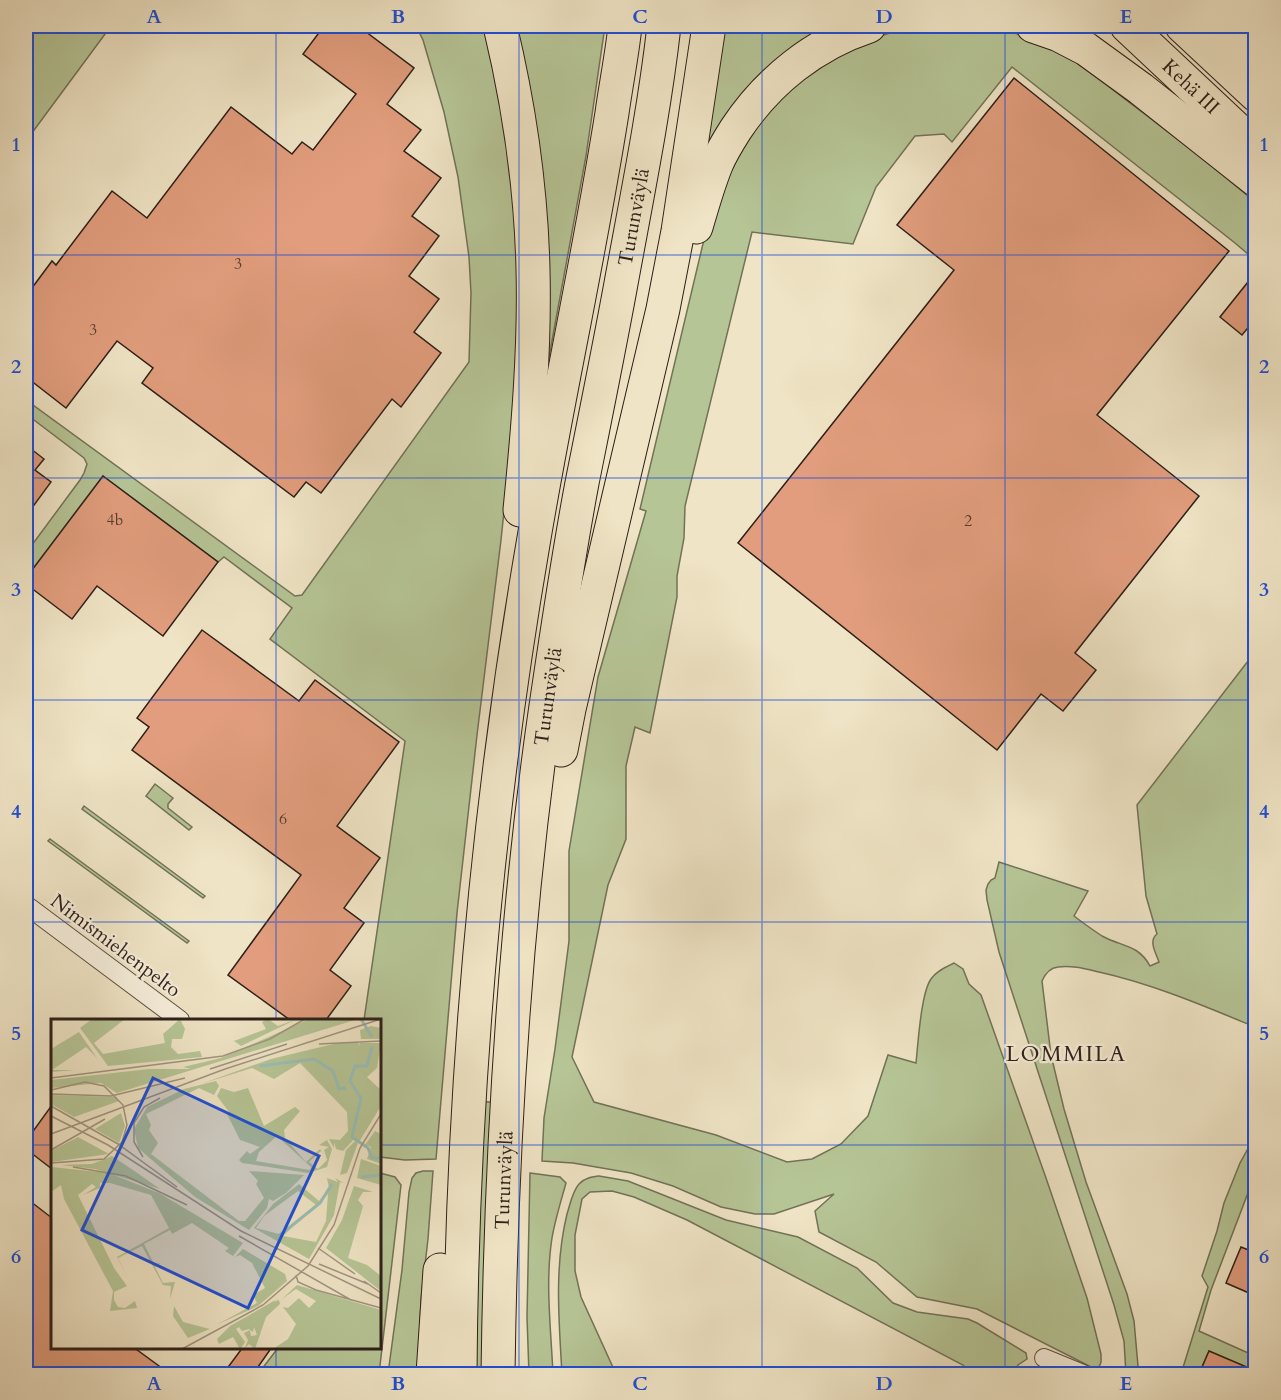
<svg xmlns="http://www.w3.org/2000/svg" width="1281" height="1400" font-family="Cardo,serif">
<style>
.green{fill:#b6c596;stroke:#727258;stroke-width:1.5}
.building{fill:#e19d7d;stroke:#2d1f19;stroke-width:1.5}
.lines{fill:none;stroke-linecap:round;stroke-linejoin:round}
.street-casing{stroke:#5e5044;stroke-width:20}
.highway-casing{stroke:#2d1f19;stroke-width:35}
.street{stroke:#f5edd9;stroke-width:18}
.highway{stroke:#efe4c5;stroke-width:33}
.grid{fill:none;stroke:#1d4ed8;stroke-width:1.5;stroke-opacity:0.55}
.labels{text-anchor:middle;stroke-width:4.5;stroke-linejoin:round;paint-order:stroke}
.number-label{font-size:16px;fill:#5a3e32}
.street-label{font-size:20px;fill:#2d1f19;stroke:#f5edd9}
.quarter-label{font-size:22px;letter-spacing:1.5px;fill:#2d1f19;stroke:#f5edd9}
.inset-river{fill:none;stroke:#9abeb6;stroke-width:3}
.inset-road{fill:none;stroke:#a19580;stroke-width:1.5}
.view{fill:#1d4ed8;fill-opacity:0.15;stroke:#1d4ed8;stroke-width:3}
.inset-edge{fill:none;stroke:#2d1f19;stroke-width:3}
.neatline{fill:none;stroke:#1d4ed8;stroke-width:2}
.grid-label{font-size:20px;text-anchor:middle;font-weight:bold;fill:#1d4ed8}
</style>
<rect width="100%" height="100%" fill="#efe4c5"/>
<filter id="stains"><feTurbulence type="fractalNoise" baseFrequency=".00333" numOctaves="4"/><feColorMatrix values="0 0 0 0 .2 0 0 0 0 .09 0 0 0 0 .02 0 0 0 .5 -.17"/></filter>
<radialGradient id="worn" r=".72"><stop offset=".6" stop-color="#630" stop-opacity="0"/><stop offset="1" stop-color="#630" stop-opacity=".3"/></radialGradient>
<g class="green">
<path d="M26,26H111L26,141Z"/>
<path d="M416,26H487L515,190L519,270L514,416L501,540L477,735L457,913L436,1159L405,1160L380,1157V1020H364L405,741L270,639L292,608L224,557L218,562L103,476L26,578V553L80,480L84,473L87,464L84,458L26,414V400L295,596L302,595L469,362L471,293L469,257L458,177L444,112L423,40Z"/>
<path d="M511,26H605L586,156L540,406Z"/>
<path d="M724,26H834L705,163Z"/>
<path d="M928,27C956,27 986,26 1014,33C1060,44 1097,78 1134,106C1175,137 1216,169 1255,202V260L1235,243L1012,67L952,142L944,134L915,136L876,187L853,244L752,232L685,506L684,538L677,576V597L650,733L635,727L626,766V839L608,885L572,1057L594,1102L716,1135L787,1162L812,1159L841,1144L868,1116L888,1055L916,1063C918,1044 921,993 931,979C936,971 946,967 954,963L963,969L969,984L981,995L1046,1178L1087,1298L1101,1354V1362L1099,1367L1093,1368L977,1309L917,1297L876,1262L819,1232L815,1211L834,1194L774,1214H755L721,1207L673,1186L631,1173L573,1163L542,1161L544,1118L555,1049L569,941V851L598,677L646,511L640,509L706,231L715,201L752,128L806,73L873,38L897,31Z"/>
<path d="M1255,652V1027C1204,1006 1153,984 1099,972C1086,969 1071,965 1058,967C1049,968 1045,974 1042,981L1051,1055L1064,1109L1086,1182L1127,1294L1134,1321L1138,1366L1140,1374H1126L1124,1341L1114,1305L999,952L987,900L986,890L988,884L991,880L995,878L999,862L1088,891L1074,916C1083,923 1093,930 1102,936C1122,947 1138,944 1150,966L1159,962C1156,953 1148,941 1157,934L1146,896L1137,805Z"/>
<path d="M155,784L173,798L168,804V808L192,827L189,830L146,796Z"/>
<path d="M84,806L205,896L203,898L82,809Z"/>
<path d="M50,839L189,941L187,943L48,841Z"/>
<path d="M481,1101L496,1103L487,1374H474Z"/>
<path d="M1255,1136V1181L1251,1185L1211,1290L1199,1331L1255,1356V1371L1209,1351L1199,1374H1181L1208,1287L1202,1276L1217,1231L1224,1203L1240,1163Z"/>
<path d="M423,1171H433L428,1239L421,1299L418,1374H388L402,1270L409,1192L412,1178L416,1173Z"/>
<path d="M380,1173L395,1177L401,1185L379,1374H258L278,1348H380Z"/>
<path d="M530,1173L560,1177L566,1183C561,1201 555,1220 552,1238C545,1282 551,1330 553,1374H529L527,1317Z"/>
<path d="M599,1176L628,1181L726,1220L798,1237L857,1268L893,1303L917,1312L968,1319L977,1323L1026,1353L1027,1359L1018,1365L1013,1374H971L970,1372L963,1365L687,1220L634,1197L612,1191L590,1192L582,1199L575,1235V1271L581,1297L616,1374H562C559,1321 554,1267 567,1214C570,1205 572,1192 579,1184C584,1178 592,1177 599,1176Z"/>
</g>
<g class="building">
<path d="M324,26H358L414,68L387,104L421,130L404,151L441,178L412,216L439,236L409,276L439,299L414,332L441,353L401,407L392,399L321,493L306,482L294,497L142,383L153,368L117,341L66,408L30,380H26V296L52,261L56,265L112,191L147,218L231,107L292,154L302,142L313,150L356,94L303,54Z"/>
<path d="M1014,78L1229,251L1097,415L1199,496L1075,653L1096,670L1063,711L1041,694L997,750L738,543L954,270L897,225Z"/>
<path d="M1256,272V318L1242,335L1220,317Z"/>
<path d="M26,445L44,459L35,470L51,482L26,516Z"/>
<path d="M103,476L218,562L163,636L97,586L72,619L26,584V578Z"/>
<path d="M202,630L299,701L315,680L399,742L337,826L380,858L344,908L364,923L330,970L351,986L326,1020H290L228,975L301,875L132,750L149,727L137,718Z"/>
<path d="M52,1105V1169L26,1149V1141Z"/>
<path d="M26,1198L52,1218V1347H133L170,1374H40L26,1364Z"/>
<path d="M1241,1247L1256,1253V1296L1226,1283Z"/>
<path d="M243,1347H272L253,1374H223Z"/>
<path d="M1209,1351L1256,1371V1374H1199Z"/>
</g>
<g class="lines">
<defs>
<g id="street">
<path d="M26,905L180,1020"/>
<path d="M1044,1358L1083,1374"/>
</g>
<g id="highway">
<path d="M500,26C519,105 531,187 533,269C535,349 528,430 520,510"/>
<path d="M1033,26L1059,35L1086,49L1141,89L1256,180"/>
<path id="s1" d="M1127,26L1256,147"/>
<path d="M1182,26L1256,95"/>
<path d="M1222,26L1256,63"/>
<path d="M696,227C702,206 708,185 716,165C721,153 729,140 736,129C768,81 814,44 869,26"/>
<path d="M561,750L569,709L663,309L678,231L709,26"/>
<path d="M433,1374L440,1270"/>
<path d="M460,1374C462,1096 486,818 533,544C557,400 589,258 612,113C616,84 622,55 625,26"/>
<path id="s2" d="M498,1374C501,1151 514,927 546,706C557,632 568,557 582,483C595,418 608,354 620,289C636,201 654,114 664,26"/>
</g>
</defs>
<use href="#street" class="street-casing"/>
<use href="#highway" class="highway-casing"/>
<use href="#street" class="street"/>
<use href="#highway" class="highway"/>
</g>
<path class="grid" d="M276,26V1020M519,26V1374M762,26V1374M1005,26V1374M26,255H1256M26,478H1256M26,700H1256M26,922H1256M26,1145H52M380,1145H1256M276,1348V1374"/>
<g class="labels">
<g class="number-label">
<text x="238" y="269">3</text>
<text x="93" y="335">3</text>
<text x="115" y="525">4b</text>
<text x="968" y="526">2</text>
<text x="283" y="824">6</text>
</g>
<g class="street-label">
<text dy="7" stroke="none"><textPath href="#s1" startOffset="88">Kehä III</textPath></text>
<text dy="7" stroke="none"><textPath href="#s2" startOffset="1167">Turunväylä</textPath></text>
<text dy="7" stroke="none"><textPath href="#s2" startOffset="680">Turunväylä</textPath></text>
<text transform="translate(116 945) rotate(37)" y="7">Nimismiehenpelto</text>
<text dy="7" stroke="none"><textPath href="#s2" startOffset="194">Turunväylä</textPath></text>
</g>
<g class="quarter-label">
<text x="1066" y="1061">LOMMILA</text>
</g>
</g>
<g transform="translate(51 1019)">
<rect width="330" height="330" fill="#efe4c5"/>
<path d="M41,0H74L43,24L52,35L114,24L112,15L129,0L134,10L131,20H121L120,28L127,35L149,32L151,38L57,47L29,9ZM217,0L227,7L246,0L190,27L183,22L215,10L211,3ZM258,0L304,1L66,74L50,64L0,69V61L98,50H140L132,48L170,39ZM320,7L330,9V20H310L309,11ZM28,13L46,39L35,28L1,51H24L0,53V30ZM291,23L308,24L307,28L309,24H330L326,49L316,58L330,71V87L308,123L304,119L292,132L285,130L283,123V129L278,120L289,121L297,112L296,93L249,44L223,60L201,49L150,65L220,40ZM165,62L168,67L163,76L148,69L95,95L100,106L98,111L107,124L100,135L188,202H194L213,179L205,165L207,162L198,152L253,156L235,174L222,182L218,180L216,189L198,211L144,178L87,129L83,110L96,88L133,70ZM170,69L183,73L197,69L213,107L244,88L249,92L233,111L234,119L255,143L269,130L273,135L270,132L258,143L267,150L276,141L273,131L278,128L268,126L276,121L281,130L276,148L257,154L191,144L188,141L196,132L199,135L209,128L189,121L176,95L178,93L166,77ZM226,117L260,148L259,151L205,142L208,133ZM0,76L65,78L68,82L23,98L0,85ZM70,94L74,107L68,124L44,110ZM324,112L330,115V145L316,140L320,128L314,126ZM27,118L58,135L0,143V132ZM305,121L307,124L296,154L289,156L295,131ZM61,137L82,151L109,170L44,150L10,146L41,145ZM310,140L330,147V166L306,159ZM0,148L58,154L108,174L192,224L182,237L174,232L178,229L141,204L121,215L119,211L93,225L103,245L110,244L104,248L112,264L124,263L119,280L120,267L112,266L91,227L67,239L77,259L66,238L118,209L100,176L59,164H49V169L32,176L45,168L41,165L27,176L63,249L76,267L63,273V281L67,288L74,289L84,282L86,289L59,292L62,272L13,180L10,166L0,173ZM276,159L287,163L284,159L293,164L289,163L283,196L258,240L203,209L222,185L248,165L268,182L278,169ZM247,172L265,186L228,215L205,209L213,197ZM277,175L275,202L265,223L232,217ZM303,167L322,173H312L307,181L312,187L297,239L316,246L330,257V272L275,229L291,201ZM192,230L234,255L236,262L207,287L165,306L206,284L202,276L214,269L201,244L189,236L184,238ZM246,266L330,291V330H222L237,320L245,305L232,288L237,289L248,279L258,289L265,282L245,270L231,280ZM228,279L222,283L228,281L229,285L215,298L204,330L198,325L194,329L197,321L193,314L199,311L200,317L206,316L203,308L202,313L198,310L191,312L188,308L185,310L194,323L189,330L182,318L168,325L166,320L179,307ZM123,287L132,303L159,310L137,319L122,297Z" fill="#b6c596" fill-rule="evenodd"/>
<path class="inset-river" d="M310,0L321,18M321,28L316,47H304L299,62L310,79L301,118L317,129L321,139H330M209,47L263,40L282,52L288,70L295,69M310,158L330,156M228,217L269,184L281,165"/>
<path class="inset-road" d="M268,25L330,22M159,50L236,25M0,59L172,37L219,20L254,0M0,71L34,63L53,67L72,86L76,106L71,123L53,140L0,144M0,75L60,77L134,59M0,87L67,125L126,168M0,97L57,126L190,212L330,280M0,115L174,50L330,0M0,131L54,100M92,138L83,123V104L93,88L109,79M22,148L75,157L136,186M188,217L300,281M267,229L304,255M268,245L317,265M245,256L247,263L265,271L330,289M313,262L330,274M131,330L212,286L257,247L283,206L309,129L330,95"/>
<path class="view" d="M102,59L268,137L197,289L31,211Z"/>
<rect width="330" height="330" class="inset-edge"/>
</g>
<rect width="1281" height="1400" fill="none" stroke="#efe4c5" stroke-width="66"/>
<rect x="33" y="33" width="1215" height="1334" class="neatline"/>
<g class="grid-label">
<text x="154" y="23">A</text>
<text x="398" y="23">B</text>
<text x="640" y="23">C</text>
<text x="884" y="23">D</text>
<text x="1126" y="23">E</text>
<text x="16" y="151">1</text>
<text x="1264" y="151">1</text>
<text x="16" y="373">2</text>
<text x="1264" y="373">2</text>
<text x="16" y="596">3</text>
<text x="1264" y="596">3</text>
<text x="16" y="818">4</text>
<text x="1264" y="818">4</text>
<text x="16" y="1040">5</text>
<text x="1264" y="1040">5</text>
<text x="16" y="1263">6</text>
<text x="1264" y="1263">6</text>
<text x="154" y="1390">A</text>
<text x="398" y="1390">B</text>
<text x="640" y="1390">C</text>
<text x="884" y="1390">D</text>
<text x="1126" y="1390">E</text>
</g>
<rect width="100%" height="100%" filter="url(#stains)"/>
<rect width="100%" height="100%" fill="url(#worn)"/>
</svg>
